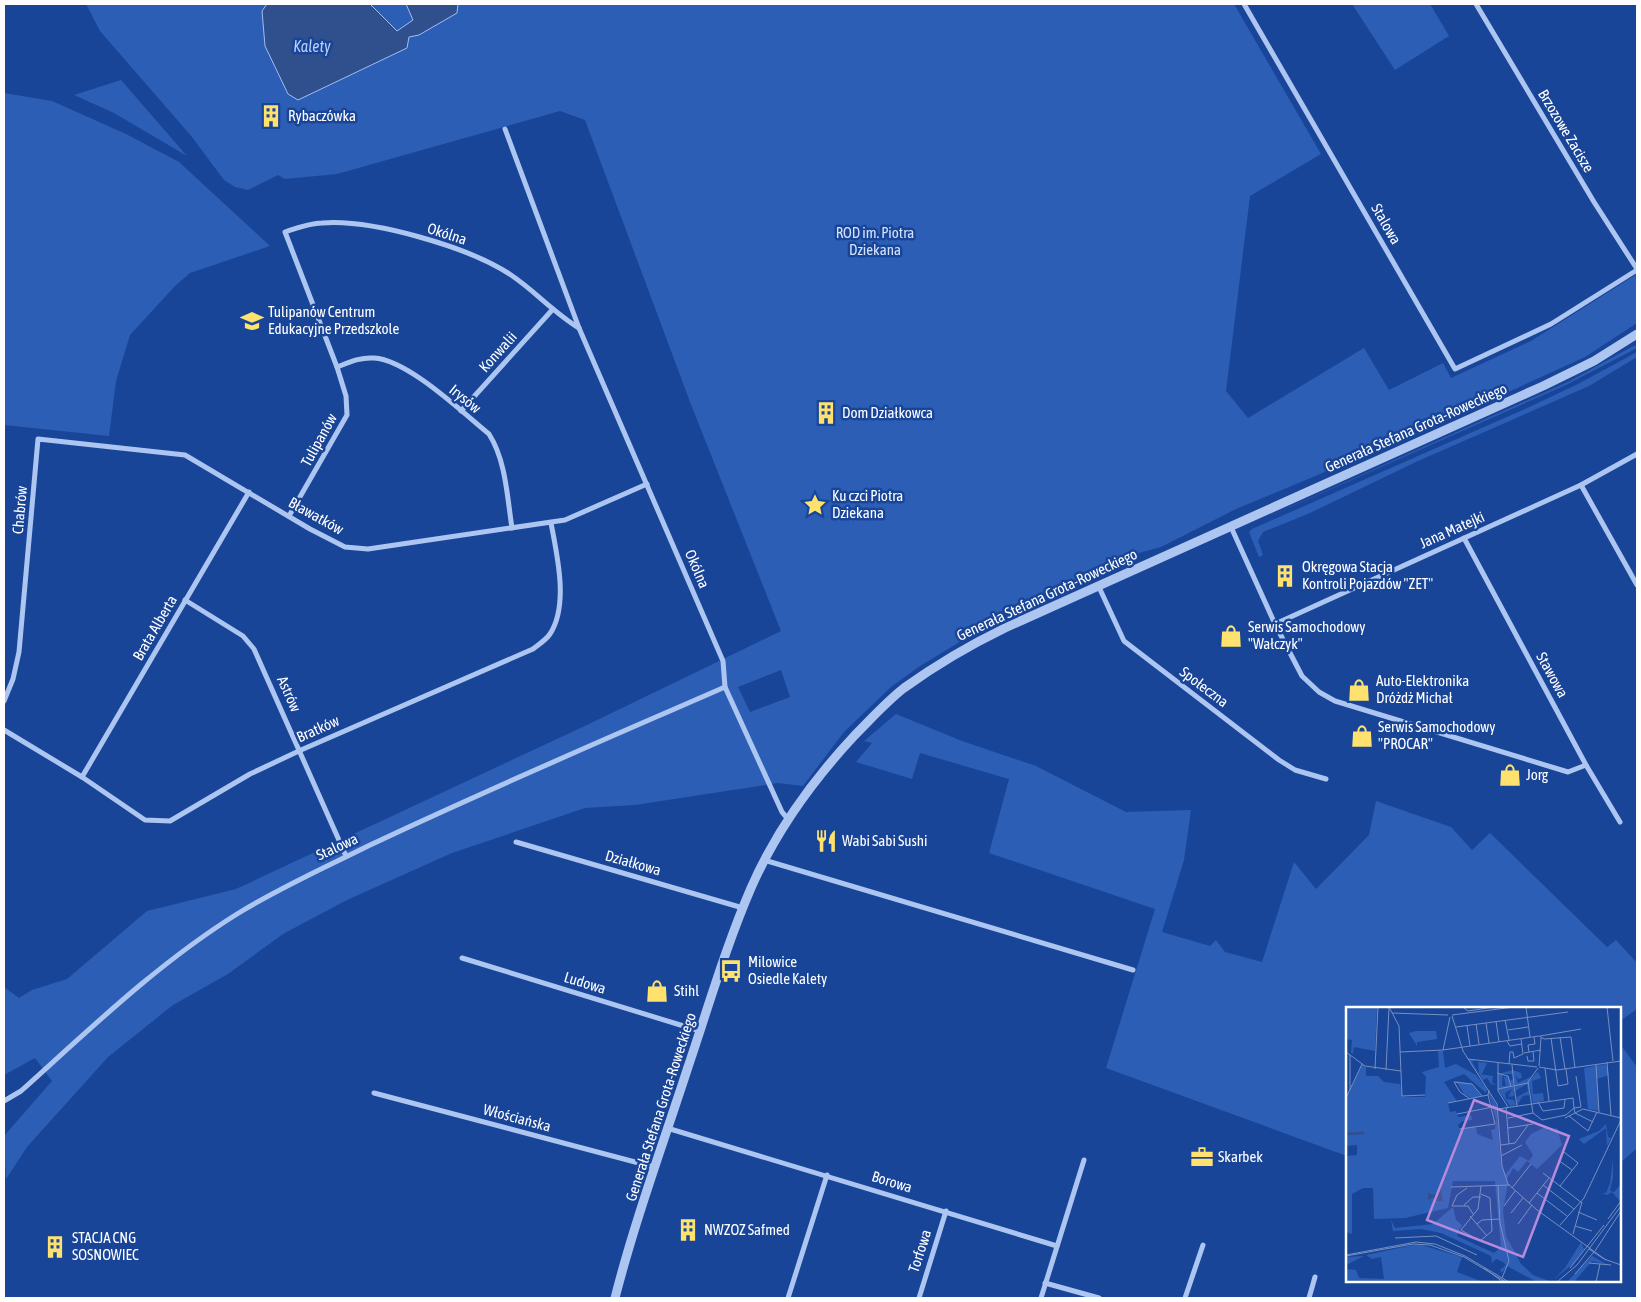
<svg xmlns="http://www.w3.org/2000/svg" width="1641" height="1302" font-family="'Asap Condensed',sans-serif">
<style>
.green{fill:#2c5eb6;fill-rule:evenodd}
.water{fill:#2f4f8d;stroke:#a0bff3}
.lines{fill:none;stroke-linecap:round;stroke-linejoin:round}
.minor{stroke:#adc6f1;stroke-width:5}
.tertiary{stroke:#adc6f1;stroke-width:9}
.labels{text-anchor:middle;stroke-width:5;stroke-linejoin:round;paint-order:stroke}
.poi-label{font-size:15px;fill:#fff;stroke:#194598;text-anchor:start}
.street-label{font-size:15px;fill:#fff;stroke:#194598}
.park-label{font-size:15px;fill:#d4e3fc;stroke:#194598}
.water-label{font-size:16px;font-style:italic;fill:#bad0f8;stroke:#194598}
.inset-river{fill:none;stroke:#2f4f8d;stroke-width:2.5}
.inset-road{fill:none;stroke:#758fc1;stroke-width:1}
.view{fill:#b68bdc;fill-opacity:0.15;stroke:#b68bdc;stroke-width:2.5}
.inset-edge{fill:none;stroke:#fff;stroke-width:2.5}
</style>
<rect width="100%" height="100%" fill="#194598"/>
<g class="green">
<path d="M86,4H1234L1321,154L1250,196L1226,391L1248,418L1364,348L1389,390L1443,363L1451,378L1531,341L1637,274V323L1585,357L1434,426L1234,510L1161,547L1128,556L1014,609L920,666L891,687L844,732L803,786L778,783L635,805L585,808L452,853L347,900L283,934L228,974L173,1005L108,1057L27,1147L6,1179L4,1136L52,1081L35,1058L4,1075V987L19,998L32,990L67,979L147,911L236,889L589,724L781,631L690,402L585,120L560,111L337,174L285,179L278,175L248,190L235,187L224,180L192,137L100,31ZM781,670L790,697L750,712L738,687Z"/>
<path d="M1352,4H1430L1449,36L1395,70Z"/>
<path d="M121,80L187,156L114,113L74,95Z"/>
<path d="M4,93L52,101L126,134L179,162L270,246L190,273L175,286L130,335L116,381L109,436L4,425Z"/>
<path d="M1633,346H1637V348L1566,385L1248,526L1570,381Z"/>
<path d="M1637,352V357L1589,386L1418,461L1310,513L1263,532L1258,541L1263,555L1259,557L1249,532L1252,529L1525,409L1578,384Z"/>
<path d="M896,714L962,741L1036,766L1126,812L1191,810L1184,860L1162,932L1210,946L1216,940L1225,952L1262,962L1294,862L1316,889L1369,835L1376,801L1451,827L1472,850L1490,833L1607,947L1616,940L1637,963V1009L1620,1021V1008H1347V1156L1106,1068L1155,909L989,853L1009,779L920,753L912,779L856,762L872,743L864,741Z"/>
<path d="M1620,1044L1637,1067V1148L1620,1163Z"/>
</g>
<path class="water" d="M267,4H370L397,31L413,20L406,4H458L457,13L419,35L409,37L407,48L298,100L288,94L265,46L262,11Z"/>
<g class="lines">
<g class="minor">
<path d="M1244,4L1455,369L1551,324L1637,270"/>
<path d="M1476,4L1594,202L1637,269"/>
<path d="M505,129L579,328L723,661L725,687L782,812L788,819"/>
<path d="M337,367C350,362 360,357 374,358C408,360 462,412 489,434C506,461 507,496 512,528"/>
<path d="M461,411L553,309"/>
<path d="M1581,485L1637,585"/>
<path d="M289,516L347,415L346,396L337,367L285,232C297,228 310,223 322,223C372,219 469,247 511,275C535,291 554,313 579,328"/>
<path d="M1231,527L1275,624L1302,676L1319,692L1335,701L1568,772L1586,765"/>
<path d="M1464,538L1586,765L1620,822"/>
<path d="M1098,585L1124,641L1279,760L1295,770L1326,779"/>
<path d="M185,600L243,636L254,649L346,856"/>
<path d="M1275,624L1581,485L1637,454"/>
<path d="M4,701L13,679L19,652L38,439L185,455L310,529L345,547L368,549L565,520L647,484"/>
<path d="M4,730L82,777L145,820L170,821L250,774L301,750L533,649C538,645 546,640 550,634C569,605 557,555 551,523"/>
<path d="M82,777L249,492"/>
<path d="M516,842L743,908"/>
<path d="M764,860L1133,970"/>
<path d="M462,958L700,1031"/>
<path d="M374,1093L654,1167"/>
<path d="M4,1101L21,1091C90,1029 157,964 237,914C279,888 324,868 368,846C486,790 606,739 725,687"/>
<path d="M667,1128L1057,1246"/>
<path d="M1045,1283L1099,1298"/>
<path d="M788,1298L827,1175"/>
<path d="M919,1298L946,1211"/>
<path d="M1041,1298L1084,1160"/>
<path d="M1185,1298L1203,1245"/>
<path d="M1309,1298L1315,1277"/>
</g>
<path class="tertiary" d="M615,1298C635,1220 663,1144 688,1067C708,1008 726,946 751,888C776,831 812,781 855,735C871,719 886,702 904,688C936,665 970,645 1005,628L1543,386L1594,361L1637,334"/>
</g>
<defs>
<symbol id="building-bare" viewBox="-9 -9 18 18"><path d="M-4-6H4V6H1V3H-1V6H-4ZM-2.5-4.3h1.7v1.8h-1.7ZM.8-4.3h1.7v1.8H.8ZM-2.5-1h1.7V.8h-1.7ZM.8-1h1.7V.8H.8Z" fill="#ffe26d" stroke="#194598" stroke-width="2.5" paint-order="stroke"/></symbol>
<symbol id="school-bare" viewBox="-9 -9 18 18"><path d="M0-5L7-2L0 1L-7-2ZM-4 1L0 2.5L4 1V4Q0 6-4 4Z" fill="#ffe26d" stroke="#194598" stroke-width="2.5" paint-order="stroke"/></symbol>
<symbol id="sight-bare" viewBox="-9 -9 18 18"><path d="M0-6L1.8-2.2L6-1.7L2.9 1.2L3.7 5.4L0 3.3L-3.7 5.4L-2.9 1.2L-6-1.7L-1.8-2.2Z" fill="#ffe26d" stroke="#194598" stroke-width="2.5" paint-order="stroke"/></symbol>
<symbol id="shop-bare" viewBox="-9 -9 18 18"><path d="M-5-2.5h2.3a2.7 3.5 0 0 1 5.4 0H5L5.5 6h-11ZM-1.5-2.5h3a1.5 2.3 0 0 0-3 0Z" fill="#ffe26d" stroke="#194598" stroke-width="2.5" paint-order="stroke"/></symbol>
<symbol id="restaurant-bare" viewBox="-9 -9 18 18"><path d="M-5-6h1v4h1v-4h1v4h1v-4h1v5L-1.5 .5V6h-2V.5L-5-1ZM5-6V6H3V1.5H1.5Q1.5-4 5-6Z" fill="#ffe26d" stroke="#194598" stroke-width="2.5" paint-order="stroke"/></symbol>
<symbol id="bus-bare" viewBox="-9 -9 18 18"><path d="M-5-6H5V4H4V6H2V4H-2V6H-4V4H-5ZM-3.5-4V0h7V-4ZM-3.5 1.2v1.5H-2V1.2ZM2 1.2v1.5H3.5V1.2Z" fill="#ffe26d" stroke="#194598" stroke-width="2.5" paint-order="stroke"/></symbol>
<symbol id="office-bare" viewBox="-9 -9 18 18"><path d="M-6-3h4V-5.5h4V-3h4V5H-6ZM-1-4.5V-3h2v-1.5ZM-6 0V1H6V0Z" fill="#ffe26d" stroke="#194598" stroke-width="2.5" paint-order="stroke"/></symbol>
</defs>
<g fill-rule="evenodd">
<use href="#building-bare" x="255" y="100" width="32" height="32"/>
<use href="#school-bare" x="236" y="305" width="32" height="32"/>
<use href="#building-bare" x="810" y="397" width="32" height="32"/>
<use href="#sight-bare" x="799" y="489" width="32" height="32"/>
<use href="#building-bare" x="1269" y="560" width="32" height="32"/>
<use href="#shop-bare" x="1215" y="620" width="32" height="32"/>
<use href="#shop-bare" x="1343" y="674" width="32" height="32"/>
<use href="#shop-bare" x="1346" y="720" width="32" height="32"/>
<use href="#shop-bare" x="1494" y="759" width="32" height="32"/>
<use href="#restaurant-bare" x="810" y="825" width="32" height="32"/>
<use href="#bus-bare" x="715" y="955" width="32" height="32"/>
<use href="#shop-bare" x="641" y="975" width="32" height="32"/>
<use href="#office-bare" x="1186" y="1141" width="32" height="32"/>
<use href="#building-bare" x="672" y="1214" width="32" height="32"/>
<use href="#building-bare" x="39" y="1231" width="32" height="32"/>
</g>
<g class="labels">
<g class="poi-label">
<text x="288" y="121">Rybaczówka</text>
<text x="268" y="317">Tulipanów Centrum<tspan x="268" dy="17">Edukacyjne Przedszkole</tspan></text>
<text x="842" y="418">Dom Działkowca</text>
<text x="832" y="501">Ku czci Piotra<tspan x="832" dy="17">Dziekana</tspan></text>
<text x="1302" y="572">Okręgowa Stacja<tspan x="1302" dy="17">Kontroli Pojazdów "ZET"</tspan></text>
<text x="1248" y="632">Serwis Samochodowy<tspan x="1248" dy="17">"Wałczyk"</tspan></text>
<text x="1376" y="686">Auto-Elektronika<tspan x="1376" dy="17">Dróżdż Michał</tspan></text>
<text x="1378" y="732">Serwis Samochodowy<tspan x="1378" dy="17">"PROCAR"</tspan></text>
<text x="1526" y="780">Jorg</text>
<text x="842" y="846">Wabi Sabi Sushi</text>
<text x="748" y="967">Milowice<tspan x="748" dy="17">Osiedle Kalety</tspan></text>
<text x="674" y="996">Stihl</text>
<text x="1218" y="1162">Skarbek</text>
<text x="704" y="1235">NWZOZ Safmed</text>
<text x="72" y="1243">STACJA CNG<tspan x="72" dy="17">SOSNOWIEC</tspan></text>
</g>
<g class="street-label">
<text transform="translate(1566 131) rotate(59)" y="5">Brzozowe Zacisze</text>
<text transform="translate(1386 224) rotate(60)" y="5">Stalowa</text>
<text transform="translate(447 234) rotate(18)" y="5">Okólna</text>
<text transform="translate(498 352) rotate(-48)" y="5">Konwalii</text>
<text transform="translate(465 399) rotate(39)" y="5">Irysów</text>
<text transform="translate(1416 428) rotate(-24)" y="5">Generała Stefana Grota-Roweckiego</text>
<text transform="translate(319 440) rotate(-61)" y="5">Tulipanów</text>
<text transform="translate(20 510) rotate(-85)" y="5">Chabrów</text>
<text transform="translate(316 516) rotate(29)" y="5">Bławatków</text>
<text transform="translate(1452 530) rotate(-24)" y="5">Jana Matejki</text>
<text transform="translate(697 569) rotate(67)" y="5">Okólna</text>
<text transform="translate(1047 595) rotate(-25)" y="5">Generała Stefana Grota-Roweckiego</text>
<text transform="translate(155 628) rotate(-60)" y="5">Brata Alberta</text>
<text transform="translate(1552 675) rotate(61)" y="5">Stawowa</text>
<text transform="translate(1204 687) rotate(37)" y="5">Społeczna</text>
<text transform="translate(289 694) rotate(66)" y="5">Astrów</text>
<text transform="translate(318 729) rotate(-24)" y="5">Bratków</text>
<text transform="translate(337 847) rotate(-25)" y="5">Stalowa</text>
<text transform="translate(633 863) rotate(16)" y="5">Działkowa</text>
<text transform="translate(585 983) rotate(17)" y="5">Ludowa</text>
<text transform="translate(661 1107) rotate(-72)" y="5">Generała Stefana Grota-Roweckiego</text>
<text transform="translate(517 1118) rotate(15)" y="5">Włościańska</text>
<text transform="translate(892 1182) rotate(17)" y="5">Borowa</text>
<text transform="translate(920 1251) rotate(-72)" y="5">Torfowa</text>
</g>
<g class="park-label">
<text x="875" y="238">ROD im. Piotra<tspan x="875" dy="17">Dziekana</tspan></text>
</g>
<g class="water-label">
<text x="312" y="52">Kalety</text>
</g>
</g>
<g transform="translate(1346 1007)">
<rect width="275" height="275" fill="#194598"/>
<path d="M0,0H31L29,44L8,40L7,47L5,46L6,33L0,32ZM70,24H90L91,32L71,35V39L63,26ZM92,44H97L99,61L110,57L130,68L141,82L140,86L118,67L98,75L111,94L102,96L104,105L110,104L112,110L125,108L126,113L117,114L112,118L113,121L130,120L131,127L147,133L145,123L149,122L150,112L142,84L150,97L155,156L162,176L157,204L160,229L175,257L187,268L203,274L191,275L161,259L156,266L154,263L160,258L157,255L150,252L146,256L145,249L95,226L75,222L47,224L45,213L49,221L87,217L107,200L110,213L116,218L111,229L148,246L155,240L149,174H107L102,201L59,211L28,212L27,181H17L6,187V227L0,225V149L11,148V138L0,139V92L16,57L20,60V69H32L38,75L54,77L57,90H79L80,70L76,65L93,60ZM124,52L129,53L126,55L133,66L132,55L141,56L136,67H133L147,69L146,76L150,77L146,78L141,71L137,73L124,54ZM260,57L263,68L251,72L253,104L242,102L238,61ZM195,61L192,65L195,71L186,74L187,87L197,86L198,94L187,96L183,74ZM167,63L175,66L176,71L172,72L169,68L172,76L184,70L183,88L177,89L171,98V90L182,84L181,77L169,84L167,67H157L156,79H160L158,70L162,69L164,74L167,72L168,89L162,90L166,82L159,86L160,92L168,93L170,98L164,99L152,83V67ZM110,74L126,77L135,89L125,91L118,87ZM260,117L262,130L265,131L261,139L260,121L238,137L233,132L253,124ZM201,119L202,124L211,121L216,138L191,162L181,154L172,165L167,161L161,172L159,168L174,149L183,154L187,148L179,135L185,127ZM267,152V171L264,184L268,185L275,177L274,194L266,185L261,188L256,186H260L264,176ZM235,235L238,242L228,256L207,273L219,261ZM72,237L116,250L111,265L137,275H0V250L18,249L0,258L1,262L10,263L13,271L38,272L35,250L26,252L20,248ZM246,249L262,258L246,254L228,275H221Z" fill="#2c5eb6"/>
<path d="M95,180L97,194H89L87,190L82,193V186L87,188L95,185L91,179Z" fill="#2f4f8d"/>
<path class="inset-river" d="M0,127L18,126"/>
<path class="inset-road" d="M43,0L53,19L56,89L79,88M117,0L122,4L148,0M180,0L184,30M261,0L267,54M46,6L102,8M106,8L168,0M106,9L117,44L151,97L156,159L162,177L191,203L260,253M159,13L163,33M150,14L153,35M140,16L143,36M130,17L133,37M121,19L124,39M110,20L222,5M162,23L182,20M194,29L235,22M214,30L219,62M225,30L229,61M205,31L212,79L222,77L220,62M161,34L164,39L176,37M97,43L104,10M0,45L19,59L55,64M54,45L97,43L193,29L198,32L225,30M183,45L182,38L189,37L188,30M178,46L195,43M181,49L182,54H188L187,45M122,52L191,60M261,55L265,108M152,56V84L162,100M163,57L164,45H167L168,51L177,47L175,32M166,58L168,78M250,58L253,105M193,59L195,31M193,60L211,63L275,54M199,61L203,94M29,62L32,0M40,63L43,1M151,66L162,69L165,80M168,79L171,99M152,82L182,76M4,83V48M0,91L16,57M124,92L114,85L108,75L126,77L136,89M192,95L197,104L218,101L219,92M102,96L142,88L143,83M160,100L163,137M152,102L227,91L228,101L220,108L196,113L187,106M187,106L182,75L192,61M229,106L228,101L235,100L230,69M229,106L247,115M111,107L147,100M223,109L242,124L251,105M162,111L187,106M219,111L237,102L275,111M162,121L187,117M114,122L149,117L142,88M155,138L169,136L182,118M155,149L176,138M212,153L226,163M197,166L236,196M197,178L228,202M135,179L132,202L115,223L134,234L146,224L144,191L135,187M152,179L154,216L163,254L156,271M214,179L232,156L218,145M105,180L164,178M121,181L111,188L106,199H122L127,207M166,181L185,157M191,186L221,209M183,196L203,171M118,198L127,190H135M158,199L169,184M232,205L251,213M165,206L177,191M124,209L141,229M262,212L275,194M131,217L136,213L154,212M172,217L186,198M214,218L238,191L275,113M229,219L246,224M227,227L236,195M49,231L90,229L131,248M243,242L258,252L275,258M249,244L275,204M0,248L70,235L89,237L119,249L163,275M0,249L67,237L84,238L118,250L160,275M243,256L265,258M138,261L157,275M224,261L258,218M229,267L248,245M211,275L231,258L275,199M250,275L254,257"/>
<path class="view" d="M128,93L223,129L177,250L81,213Z"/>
<rect width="275" height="275" class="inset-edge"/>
</g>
<rect width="1641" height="1302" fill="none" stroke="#ffffff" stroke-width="10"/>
</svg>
